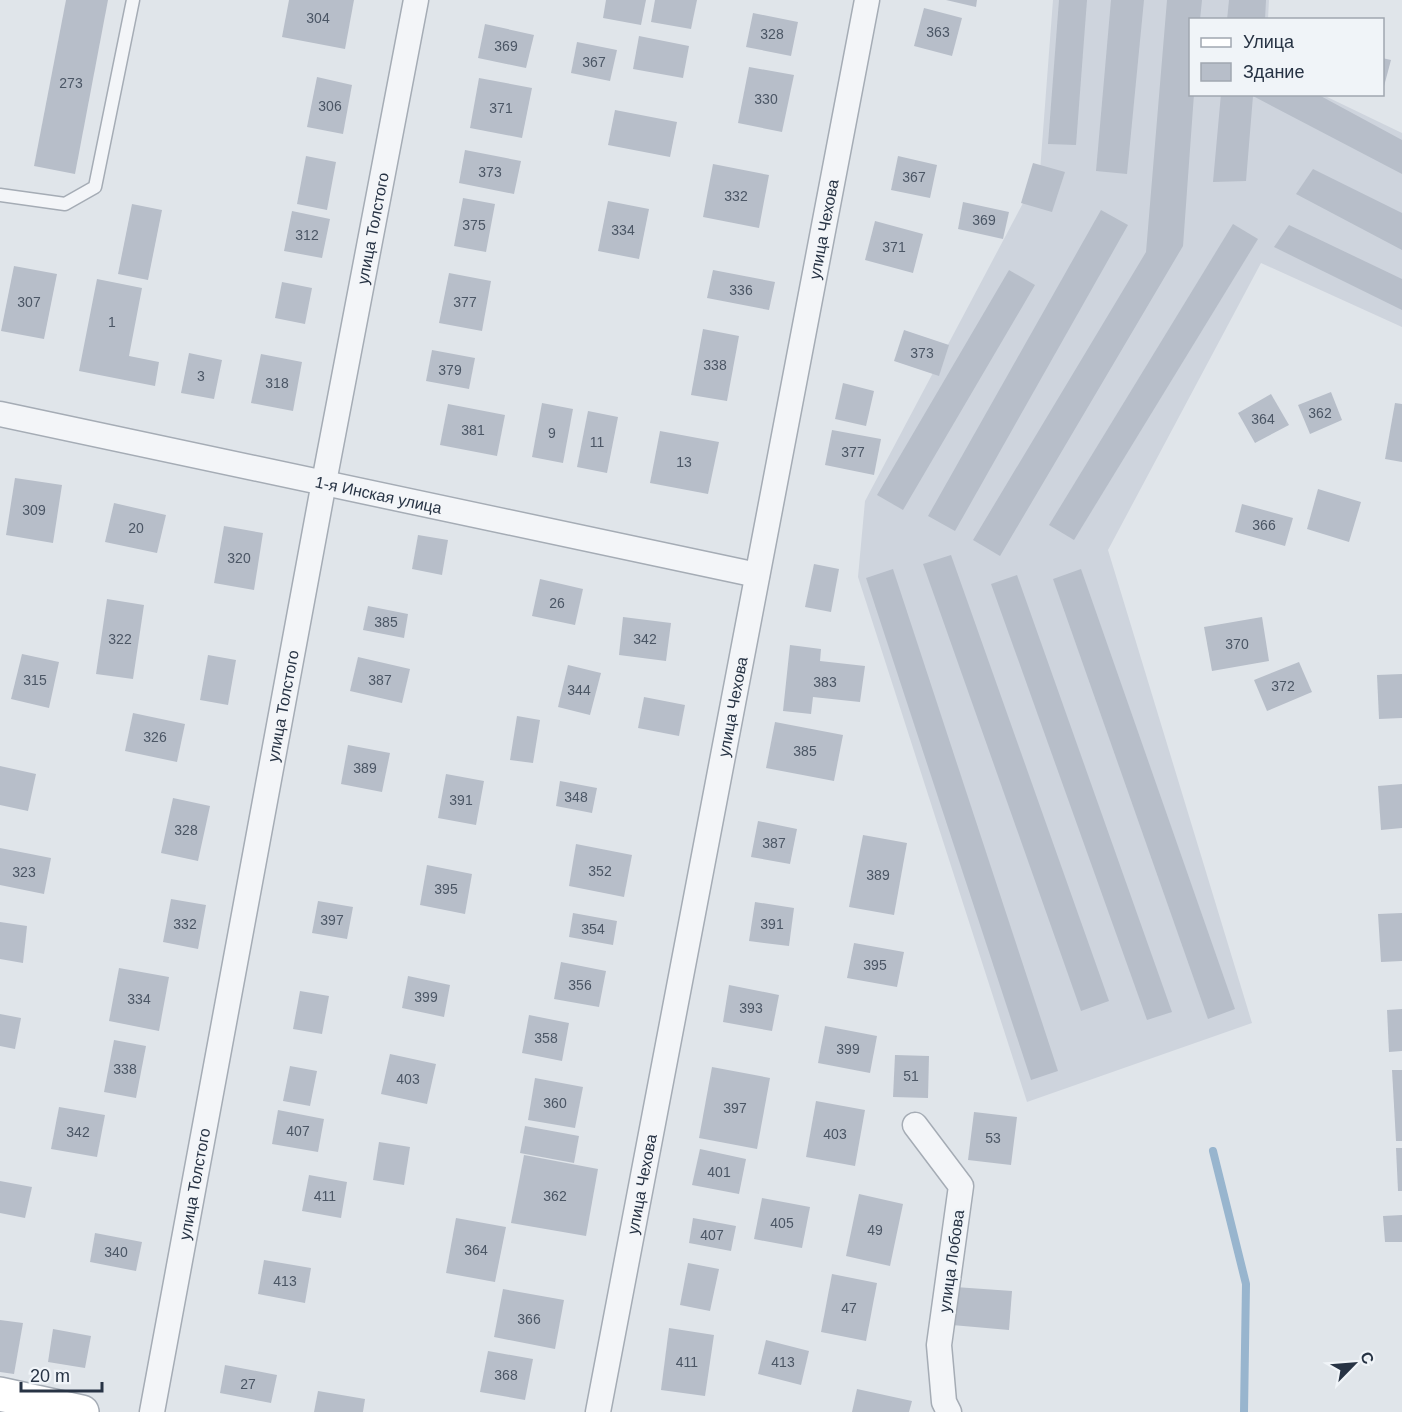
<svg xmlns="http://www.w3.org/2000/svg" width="1402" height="1412" font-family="Arial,sans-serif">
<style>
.built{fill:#ced4dd}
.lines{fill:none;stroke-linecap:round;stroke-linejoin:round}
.stream{stroke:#98b5ce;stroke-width:8}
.building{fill:#b7bec9}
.lane-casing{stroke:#a5acb5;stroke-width:15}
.street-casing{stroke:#a5acb5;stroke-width:27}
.secondary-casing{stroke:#a5acb5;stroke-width:36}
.lane{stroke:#f3f5f8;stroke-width:12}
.street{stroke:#f3f5f8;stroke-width:24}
.secondary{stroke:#fff;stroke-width:33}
.labels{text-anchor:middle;stroke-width:5;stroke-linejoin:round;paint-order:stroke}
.number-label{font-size:14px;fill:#4b5665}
.street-label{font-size:16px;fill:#273344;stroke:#f0f4f8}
</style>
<rect width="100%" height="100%" fill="#e0e5ea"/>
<path class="built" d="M1053,0H1269L1268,19L1190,20V94L1323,95L1402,133V327L1261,263L1108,550L1252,1023L1027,1102L858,577L865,501L1040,171Z"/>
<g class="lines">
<path class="stream" d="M1213,1151L1246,1284L1244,1412"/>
</g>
<g class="building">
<path d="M66,0H108L75,174L34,166Z"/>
<path d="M289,0H354L345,49L282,37Z"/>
<path d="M606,0H646L641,25L603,18Z"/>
<path d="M655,0H697L691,29L651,22Z"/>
<path d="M946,0H977L976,7Z"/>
<path d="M1059,0H1087L1076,145L1048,144Z"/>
<path d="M1111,0H1144L1127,174L1096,171Z"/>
<path d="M1167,0H1202L1200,20H1190V94H1194L1183,246L1000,556L973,540L1146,252Z"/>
<path d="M1229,0H1266L1265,20H1227Z"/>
<path d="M924,8L962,18L952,56L914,46Z"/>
<path d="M753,13L798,22L791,56L746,47Z"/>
<path d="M485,24L534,35L526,68L478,58Z"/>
<path d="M639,36L689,46L683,78L633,69Z"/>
<path d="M577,42L617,50L610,81L571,73Z"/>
<path d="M1382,58L1391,60L1383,90H1382Z"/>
<path d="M749,67L794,75L782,132L738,123Z"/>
<path d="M317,77L352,85L343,134L307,127Z"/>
<path d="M479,78L532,88L522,138L470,128Z"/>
<path d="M1221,94H1317L1402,140V174L1253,96L1246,181L1213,182Z"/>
<path d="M615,110L677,122L670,157L608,145Z"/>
<path d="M465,150L521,161L514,194L459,183Z"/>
<path d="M306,156L336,162L327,210L297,204Z"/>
<path d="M898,156L937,165L930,198L891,190Z"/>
<path d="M1033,163L1065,172L1052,212L1021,203Z"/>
<path d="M713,164L769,175L759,228L703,217Z"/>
<path d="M1313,169L1402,213V250L1296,194Z"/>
<path d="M463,198L495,204L486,252L454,246Z"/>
<path d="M608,201L649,209L639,259L598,251Z"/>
<path d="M963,202L1009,212L1003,239L958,229Z"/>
<path d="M132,204L162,210L148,280L118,274Z"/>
<path d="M1101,210L1128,225L955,531L928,516Z"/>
<path d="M292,211L330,219L322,258L284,251Z"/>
<path d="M875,221L923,234L913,273L865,260Z"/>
<path d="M1233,224L1258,239L1074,540L1049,525Z"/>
<path d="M1289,225L1402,279V310L1274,247Z"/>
<path d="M14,266L57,274L44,339L1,331Z"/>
<path d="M713,270L775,282L769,310L707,298Z"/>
<path d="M1009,270L1035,285L903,510L877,495Z"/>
<path d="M449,273L491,281L482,331L439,323Z"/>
<path d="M97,279L142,288L129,356L159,362L155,386L79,371Z"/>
<path d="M282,282L312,288L305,324L275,318Z"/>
<path d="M703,329L739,336L727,401L691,395Z"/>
<path d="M904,330L949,345L939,376L894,361Z"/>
<path d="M432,350L475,358L469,389L426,381Z"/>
<path d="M189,353L222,360L214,399L181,393Z"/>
<path d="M261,354L302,362L293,411L251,403Z"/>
<path d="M843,383L874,391L866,426L835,419Z"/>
<path d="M1331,392L1342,420L1310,434L1298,405Z"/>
<path d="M1271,394L1289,425L1255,443L1238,413Z"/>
<path d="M542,403L573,409L563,463L532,457Z"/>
<path d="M1395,403L1402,404V462L1385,459Z"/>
<path d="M448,404L505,415L497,456L440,445Z"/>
<path d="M588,411L618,417L607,473L577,467Z"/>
<path d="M832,430L881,439L874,475L825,465Z"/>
<path d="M660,431L719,442L708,494L650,483Z"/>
<path d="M15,478L62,485L53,543L6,535Z"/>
<path d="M1318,489L1361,502L1349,542L1307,529Z"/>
<path d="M114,503L166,515L157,553L105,542Z"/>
<path d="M1242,504L1293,518L1285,546L1235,532Z"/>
<path d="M224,526L263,533L254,590L214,583Z"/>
<path d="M418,535L448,540L442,575L412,569Z"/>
<path d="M951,555L1109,1001L1081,1011L923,564Z"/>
<path d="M814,564L839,569L831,612L805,607Z"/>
<path d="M893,569L1058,1071L1031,1080L866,578Z"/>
<path d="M1081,569L1235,1009L1208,1019L1053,579Z"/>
<path d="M1017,575L1172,1012L1147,1020L991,584Z"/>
<path d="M540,579L583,589L575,625L532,616Z"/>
<path d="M107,599L144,605L133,679L96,674Z"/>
<path d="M368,606L408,614L404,638L363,630Z"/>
<path d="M623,617L671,623L666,661L619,655Z"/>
<path d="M1262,617L1269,661L1212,671L1204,627Z"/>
<path d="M790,645L821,649L820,661L865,666L860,702L813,697L811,714L783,711Z"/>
<path d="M22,654L59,662L49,708L11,699Z"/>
<path d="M208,655L236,660L228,705L200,700Z"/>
<path d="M358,657L410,669L402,703L350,691Z"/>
<path d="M1299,662L1312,692L1267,711L1254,680Z"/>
<path d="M568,665L601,673L590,715L558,707Z"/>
<path d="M1402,674V718L1379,719L1377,675Z"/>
<path d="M644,697L685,705L679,736L638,728Z"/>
<path d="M133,713L185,724L177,762L125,751Z"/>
<path d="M517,716L540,720L533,763L510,760Z"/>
<path d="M775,722L843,735L834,781L766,768Z"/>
<path d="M348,745L390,753L382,792L341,784Z"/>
<path d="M0,766L36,774L28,811L0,805Z"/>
<path d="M446,774L484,781L476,825L438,818Z"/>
<path d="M560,781L597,788L592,813L556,806Z"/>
<path d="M1402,784V828L1381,830L1378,786Z"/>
<path d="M173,798L210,806L198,861L161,853Z"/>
<path d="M758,821L797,829L790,864L751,857Z"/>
<path d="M863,835L907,843L894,915L849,907Z"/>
<path d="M576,844L632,855L624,897L569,886Z"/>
<path d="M0,848L51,858L44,894L0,885Z"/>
<path d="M427,865L472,874L465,914L420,905Z"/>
<path d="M171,899L206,905L198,949L163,942Z"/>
<path d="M318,901L353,907L347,939L312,933Z"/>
<path d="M755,902L794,908L789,946L749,941Z"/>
<path d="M573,913L617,921L613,945L569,937Z"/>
<path d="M1402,913V961L1381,962L1378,914Z"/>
<path d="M0,922L27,926L23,963L0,959Z"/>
<path d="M854,943L904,952L897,987L847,978Z"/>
<path d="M561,962L606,971L599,1007L554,999Z"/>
<path d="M119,968L169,977L159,1031L109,1021Z"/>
<path d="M408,976L450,985L444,1017L402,1008Z"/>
<path d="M729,985L779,995L772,1031L723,1022Z"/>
<path d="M300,991L329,996L322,1034L293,1029Z"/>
<path d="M1402,1009V1051L1389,1052L1387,1010Z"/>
<path d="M0,1014L21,1018L15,1049L0,1046Z"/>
<path d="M529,1015L569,1023L562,1061L522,1053Z"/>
<path d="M825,1026L877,1036L870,1073L818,1063Z"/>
<path d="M114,1040L146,1046L136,1098L104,1092Z"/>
<path d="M390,1054L436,1064L427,1104L381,1094Z"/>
<path d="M895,1055L929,1056L928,1098L893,1097Z"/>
<path d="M290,1066L317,1071L310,1106L283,1101Z"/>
<path d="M712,1067L770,1078L757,1149L699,1138Z"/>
<path d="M1392,1070H1402V1141H1396Z"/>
<path d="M535,1078L583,1087L575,1128L528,1120Z"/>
<path d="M816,1101L865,1110L855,1166L806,1157Z"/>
<path d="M59,1107L105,1115L97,1157L51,1149Z"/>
<path d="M278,1110L324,1119L318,1152L272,1144Z"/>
<path d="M974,1112L1017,1117L1011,1165L968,1160Z"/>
<path d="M525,1126L579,1136L574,1163L520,1153Z"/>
<path d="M379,1142L410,1147L404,1185L373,1180Z"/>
<path d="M1396,1148H1402V1191H1398Z"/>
<path d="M700,1149L746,1159L739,1194L692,1185Z"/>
<path d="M524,1155L598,1169L586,1236L511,1223Z"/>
<path d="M309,1175L347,1182L341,1218L302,1211Z"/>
<path d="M0,1181L32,1187L25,1218L0,1213Z"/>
<path d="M859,1194L903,1204L890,1266L846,1256Z"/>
<path d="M762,1198L810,1207L802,1248L754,1239Z"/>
<path d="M1402,1215V1242H1385L1383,1216Z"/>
<path d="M456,1218L506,1227L495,1282L446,1273Z"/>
<path d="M693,1218L736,1226L731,1251L689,1243Z"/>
<path d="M95,1233L142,1242L136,1271L90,1262Z"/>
<path d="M264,1260L311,1268L305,1303L258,1294Z"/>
<path d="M688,1263L719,1269L710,1311L680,1305Z"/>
<path d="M832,1274L877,1283L866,1341L821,1332Z"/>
<path d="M955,1287L1012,1291L1009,1330L952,1325Z"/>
<path d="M503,1289L564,1300L555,1349L494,1337Z"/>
<path d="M0,1320L23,1323L14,1374L0,1372Z"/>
<path d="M669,1328L714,1335L705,1396L661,1390Z"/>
<path d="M53,1329L91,1336L85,1368L48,1362Z"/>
<path d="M766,1340L809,1351L801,1385L758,1374Z"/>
<path d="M488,1351L533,1359L525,1400L480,1392Z"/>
<path d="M225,1365L277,1375L271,1403L220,1393Z"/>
<path d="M857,1389L912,1401L909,1412H852Z"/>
<path d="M318,1391L365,1399L363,1412H314Z"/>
</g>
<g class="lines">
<defs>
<path id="lane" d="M0,195L65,204L95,187L133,0"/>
<g id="street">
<path id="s1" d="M0,414L757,575"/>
<path d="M915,1125L961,1186L939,1345L944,1402L949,1412"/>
<path id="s2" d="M152,1412L324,482L416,0"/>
<path id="s3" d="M598,1412L867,0"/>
</g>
<path id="secondary" d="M0,1394L82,1412"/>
</defs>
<use href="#lane" class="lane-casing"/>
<use href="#street" class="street-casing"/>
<use href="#secondary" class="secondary-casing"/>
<use href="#lane" class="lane"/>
<use href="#street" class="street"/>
<use href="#secondary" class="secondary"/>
</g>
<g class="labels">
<g class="number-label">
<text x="318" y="23">304</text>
<text x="938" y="37">363</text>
<text x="772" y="39">328</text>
<text x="506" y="51">369</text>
<text x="594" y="67">367</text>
<text x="71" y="88">273</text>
<text x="766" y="104">330</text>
<text x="330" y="111">306</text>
<text x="501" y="113">371</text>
<text x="490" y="177">373</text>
<text x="914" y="182">367</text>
<text x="736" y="201">332</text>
<text x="984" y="225">369</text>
<text x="474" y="230">375</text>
<text x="623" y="235">334</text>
<text x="307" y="240">312</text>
<text x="894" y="252">371</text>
<text x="741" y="295">336</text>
<text x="29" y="307">307</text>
<text x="465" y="307">377</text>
<text x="112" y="327">1</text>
<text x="922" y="358">373</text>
<text x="715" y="370">338</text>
<text x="450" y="375">379</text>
<text x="201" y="381">3</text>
<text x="277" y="388">318</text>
<text x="1320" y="418">362</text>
<text x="1263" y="424">364</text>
<text x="473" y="435">381</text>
<text x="552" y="438">9</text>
<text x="597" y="447">11</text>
<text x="853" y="457">377</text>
<text x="684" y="467">13</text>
<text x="34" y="515">309</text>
<text x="1264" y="530">366</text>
<text x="136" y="533">20</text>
<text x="239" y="563">320</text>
<text x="557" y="608">26</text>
<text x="386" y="627">385</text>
<text x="120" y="644">322</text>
<text x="645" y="644">342</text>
<text x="1237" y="649">370</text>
<text x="35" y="685">315</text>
<text x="380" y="685">387</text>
<text x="825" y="687">383</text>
<text x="1283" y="691">372</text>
<text x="579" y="695">344</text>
<text x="155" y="742">326</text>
<text x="805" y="756">385</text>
<text x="365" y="773">389</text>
<text x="576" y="802">348</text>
<text x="461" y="805">391</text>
<text x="186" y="835">328</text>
<text x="774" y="848">387</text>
<text x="600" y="876">352</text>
<text x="24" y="877">323</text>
<text x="878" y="880">389</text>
<text x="446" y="894">395</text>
<text x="332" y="925">397</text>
<text x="185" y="929">332</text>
<text x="772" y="929">391</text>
<text x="593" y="934">354</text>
<text x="875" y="970">395</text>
<text x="580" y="990">356</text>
<text x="426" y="1002">399</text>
<text x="139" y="1004">334</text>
<text x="751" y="1013">393</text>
<text x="546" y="1043">358</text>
<text x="848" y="1054">399</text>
<text x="125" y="1074">338</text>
<text x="911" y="1081">51</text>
<text x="408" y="1084">403</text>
<text x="555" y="1108">360</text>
<text x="735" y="1113">397</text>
<text x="298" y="1136">407</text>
<text x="78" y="1137">342</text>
<text x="835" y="1139">403</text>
<text x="993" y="1143">53</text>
<text x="719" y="1177">401</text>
<text x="325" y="1201">411</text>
<text x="555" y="1201">362</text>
<text x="782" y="1228">405</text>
<text x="875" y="1235">49</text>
<text x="712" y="1240">407</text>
<text x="476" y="1255">364</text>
<text x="116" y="1257">340</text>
<text x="285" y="1286">413</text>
<text x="849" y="1313">47</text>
<text x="529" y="1324">366</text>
<text x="687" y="1367">411</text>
<text x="783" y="1367">413</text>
<text x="506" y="1380">368</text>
<text x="248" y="1389">27</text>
</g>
<g class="street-label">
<text dy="6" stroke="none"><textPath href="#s2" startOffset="1204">улица Толстого</textPath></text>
<text dy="6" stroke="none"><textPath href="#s3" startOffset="1204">улица Чехова</textPath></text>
<text dy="6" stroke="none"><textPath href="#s1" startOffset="387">1-я Инская улица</textPath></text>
<text dy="6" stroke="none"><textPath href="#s2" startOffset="718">улица Толстого</textPath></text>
<text dy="6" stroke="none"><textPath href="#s3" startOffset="718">улица Чехова</textPath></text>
<text dy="6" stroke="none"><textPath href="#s3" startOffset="232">улица Чехова</textPath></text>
<text dy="6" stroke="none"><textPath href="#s2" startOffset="232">улица Толстого</textPath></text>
<text transform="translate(951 1261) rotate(-82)" y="6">улица Лобова</text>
</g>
</g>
<rect x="1189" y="18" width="195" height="78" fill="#f0f4f8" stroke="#a0a7b0" stroke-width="1.5"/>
<rect x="1201" y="38" width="30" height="9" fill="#ffffff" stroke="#a0a7b0" stroke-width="1.5"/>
<text x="1243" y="48" font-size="18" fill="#273344">Улица</text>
<rect x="1201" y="63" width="30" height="18" fill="#b7bec9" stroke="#a0a7b0" stroke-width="1.5"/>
<text x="1243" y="78" font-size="18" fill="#273344">Здание</text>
<g transform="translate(1354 1364) rotate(65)" stroke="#f0f4f8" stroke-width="4.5" paint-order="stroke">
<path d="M0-4.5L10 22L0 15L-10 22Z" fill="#273344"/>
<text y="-9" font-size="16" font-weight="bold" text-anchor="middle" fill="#273344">С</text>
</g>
<path d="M21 1382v9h81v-9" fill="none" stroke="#273344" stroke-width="3"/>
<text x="30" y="1382" font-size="18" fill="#273344" stroke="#f0f4f8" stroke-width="4.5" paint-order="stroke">20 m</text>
</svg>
